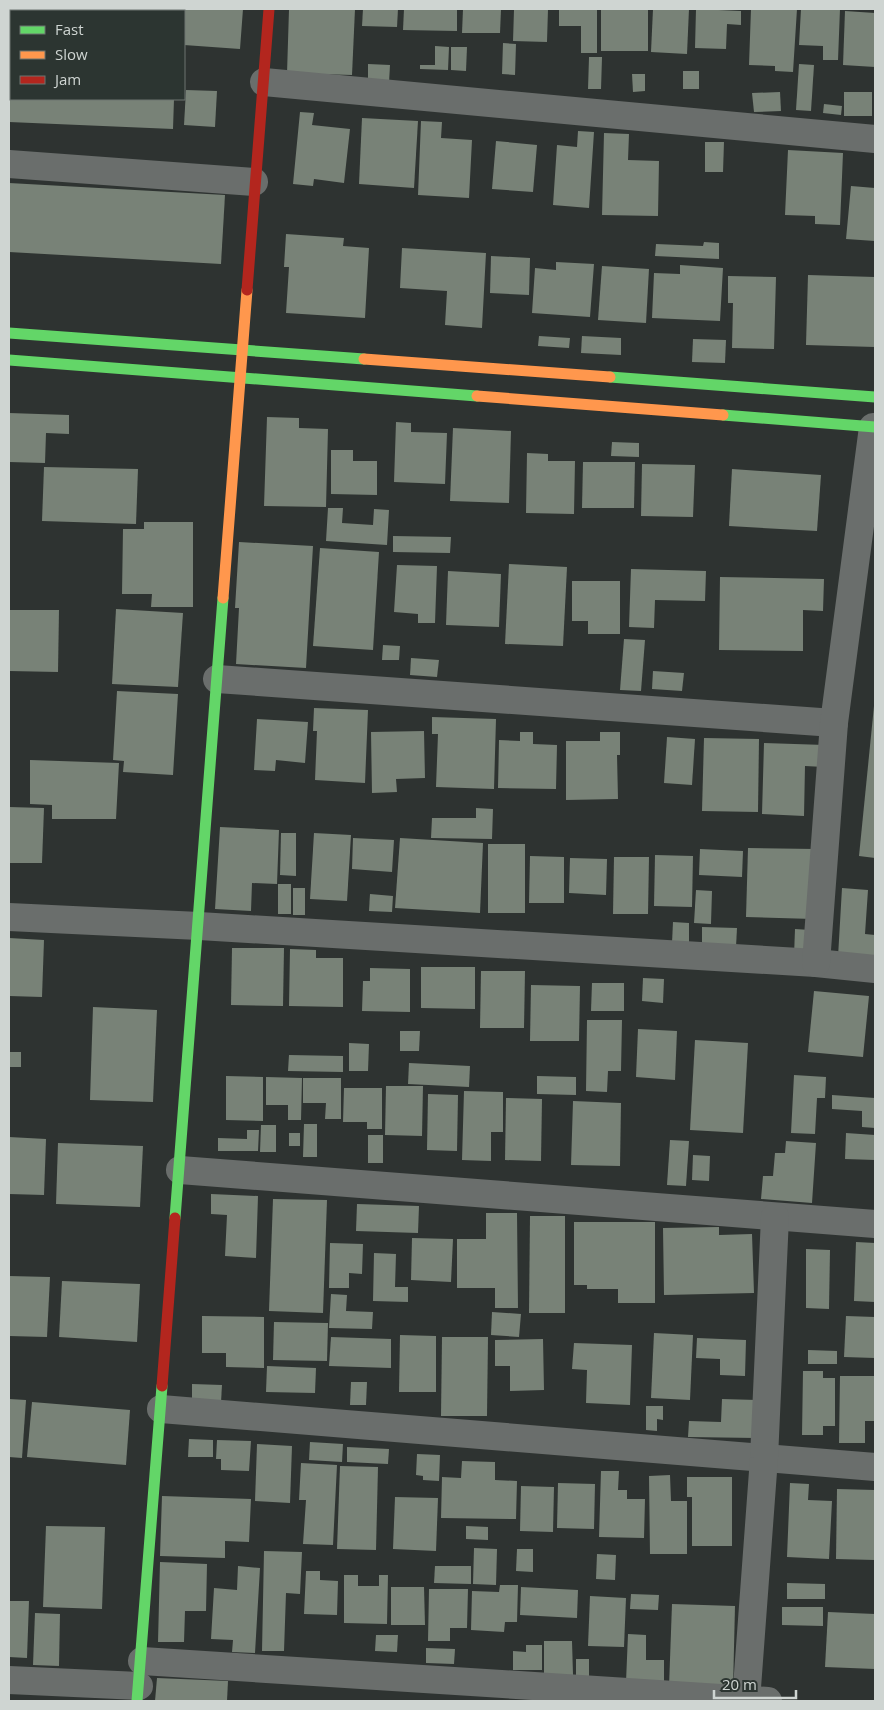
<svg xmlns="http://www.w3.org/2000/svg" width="884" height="1710" font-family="'Open Sans',sans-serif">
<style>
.building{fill:#788277}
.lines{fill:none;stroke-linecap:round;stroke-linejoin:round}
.street{stroke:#6a6e6c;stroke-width:28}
.fast{stroke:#63d668;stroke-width:11}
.slow{stroke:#ff974d;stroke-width:11}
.jam{stroke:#b3261e;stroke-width:11}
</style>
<rect width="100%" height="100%" fill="#2e3331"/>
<g class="building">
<path d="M9,9L30,10L11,11V53L9,52Z"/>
<path d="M174,9H243L240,49L184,45V11H173Z"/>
<path d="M289,9H355L352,75L287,73Z"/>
<path d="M363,9H398L397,27L362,26Z"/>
<path d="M404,9H457V31L403,30Z"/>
<path d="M463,9H501L500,33H462Z"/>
<path d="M514,9H548L547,42L513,41Z"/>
<path d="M559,9H597V53H581V26H559Z"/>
<rect x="601" y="9" width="47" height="42"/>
<path d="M653,9H689L687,54L651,52Z"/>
<path d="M696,9L741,11V25L727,24L726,49L695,48Z"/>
<path d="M751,9H797L793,72L775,71V66L749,65Z"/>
<path d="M801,9H840L838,60H823V46L799,45Z"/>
<path d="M845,11L875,13V67L843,65Z"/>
<path d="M503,43L516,44L515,75L502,74Z"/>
<path d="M435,46L449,47L448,70L420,69V65H435Z"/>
<path d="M451,47H467L466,71L451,70Z"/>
<path d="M589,57H602L601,89H588Z"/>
<path d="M9,61H11V99H174L173,129L9,122Z"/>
<path d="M368,64L390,65L389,83H368Z"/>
<path d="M799,64L814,65L811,111L796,110Z"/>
<rect x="683" y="71" width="16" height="18"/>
<path d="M632,74H645V91L633,92Z"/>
<path d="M186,90L217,91L215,127L184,125Z"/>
<path d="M780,92L781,111L754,112L752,93Z"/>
<rect x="844" y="92" width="28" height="24"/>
<path d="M824,104L842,106L841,115L823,113Z"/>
<path d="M300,112L314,113L312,125L350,129L344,183L314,179L313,186L293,184Z"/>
<path d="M362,118L418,121L414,188L359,184Z"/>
<path d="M421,121L442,122L441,138L472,140L469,198L418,195Z"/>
<path d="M578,131L594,132L589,208L553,205L557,145L577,147Z"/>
<path d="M604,133L629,134L628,160L659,161L658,216L602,215Z"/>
<path d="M496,141L537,145L533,192L492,189Z"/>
<path d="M705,142H724L723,172H705Z"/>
<path d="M788,150L843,153L840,225L815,224V216L785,215Z"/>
<path d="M9,183L225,195L221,264L9,252Z"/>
<path d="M851,186L875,188V241L846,239Z"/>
<path d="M286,234L344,238L343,246L369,248L365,318L286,313L289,267H284Z"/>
<path d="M704,242L719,243V259L655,256L656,244L703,246Z"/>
<path d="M402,248L486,253L482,328L445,325L447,291L400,288Z"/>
<path d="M491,256L530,258L529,295L490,293Z"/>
<path d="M556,262L594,264L590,317L532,313L535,268L556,270Z"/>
<path d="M680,265L723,268L720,321L652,318L654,273L680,274Z"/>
<path d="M602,266L649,269L646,323L598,320Z"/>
<path d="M808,275L875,277V347L806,345Z"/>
<path d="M728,276L776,277L774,349L732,348L733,303H728Z"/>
<path d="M539,336L570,338L569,348L538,346Z"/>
<path d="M582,336L621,338V355L581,353Z"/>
<path d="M693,339L726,340L725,363L692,362Z"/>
<path d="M9,413L69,415V434L46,433L45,463L9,462Z"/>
<path d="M267,417L299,418V428L328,429L326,507L264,506Z"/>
<path d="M396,422L411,423V432L447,433L445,484L394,482Z"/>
<path d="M453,428L511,431L509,503L450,501Z"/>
<path d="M612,442L639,443V457L611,456Z"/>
<path d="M331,450H353V461H377V495L331,494Z"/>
<path d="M527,453L548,454V461H575L574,514L526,513Z"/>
<path d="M583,462H635L634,508H582Z"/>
<path d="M642,464L695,465L693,517L641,516Z"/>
<path d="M44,467L138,469L136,524L42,521Z"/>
<path d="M732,469L821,475L817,531L729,526Z"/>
<path d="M328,508H343L342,523L373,525L374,509L389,510L387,545L326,541Z"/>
<path d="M144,522H193V607H151L152,594H122L123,529H144Z"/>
<path d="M393,536L451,537L450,553L393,552Z"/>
<path d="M239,542L313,546L306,668L236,664L239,608H235Z"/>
<path d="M320,548L379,552L373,650L313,646Z"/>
<path d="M509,564L567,567L563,646L505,644Z"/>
<path d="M397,565L437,566L435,623H418V614L394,612Z"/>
<path d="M631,569L706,571L705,601L655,600L654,628L629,627Z"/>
<path d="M448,571L501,574L499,627L446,625Z"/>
<path d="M720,577L824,579L823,611L803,610V651L719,650Z"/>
<path d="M572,581H620V634H588V621H572Z"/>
<path d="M116,609L183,613L178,687L112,684Z"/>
<path d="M9,610H59L58,672L9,671Z"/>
<path d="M624,639L645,640L641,691L620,690Z"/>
<path d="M383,645L400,646L399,660H382Z"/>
<path d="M411,658L439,660L437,677L410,675Z"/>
<path d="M653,671L684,673L682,691L652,689Z"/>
<path d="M117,691L178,694L173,775L123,772L124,761L113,760Z"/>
<path d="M874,706H875V858L859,856Z"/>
<path d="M314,708L368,710L365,783L315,780L317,731H313Z"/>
<path d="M432,717L496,719L494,789L436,787L438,734H432Z"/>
<path d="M257,719L308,722L305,763L276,760L275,771L254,770Z"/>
<path d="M424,731L425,778L396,779L397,792L372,793L371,732Z"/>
<path d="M520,732H533V744L557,745L556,789L498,788L499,740L520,741Z"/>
<path d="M600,732H620V755H617L618,799L566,800V741H600Z"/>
<path d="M667,737L695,739L692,785L664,783Z"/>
<path d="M704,738L759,739L758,812L702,811Z"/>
<path d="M764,743L825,745L824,767L805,766L804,816L762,814Z"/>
<path d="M30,760L119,763L116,819H52V805L30,804Z"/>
<path d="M9,807L44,808L42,863H9Z"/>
<path d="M476,808L493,809L492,839L431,838L432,818H476Z"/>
<path d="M220,827L279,830L277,884L252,883L251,911L215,909Z"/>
<path d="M281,833H296V876L280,875Z"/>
<path d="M314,833L351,835L347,901L310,899Z"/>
<path d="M353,838L394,840L392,872L352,869Z"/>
<path d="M400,838L483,843L480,913L395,908Z"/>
<rect x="488" y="844" width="37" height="69"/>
<path d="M748,848L815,849L813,919L746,917Z"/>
<path d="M700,849L743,851L742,877L699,875Z"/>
<path d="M655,855L693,856L692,907L654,906Z"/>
<path d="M530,856L564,857V903H529Z"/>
<path d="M614,857H649L648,914H613Z"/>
<path d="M570,858L607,859L606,895L569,893Z"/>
<rect x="278" y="884" width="13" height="30"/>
<rect x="293" y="888" width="12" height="27"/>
<path d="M842,888L868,890L865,934L875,935V960L838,957Z"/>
<path d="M696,890L712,891L711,924L694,923Z"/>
<path d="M370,894L393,896L392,912L369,911Z"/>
<path d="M673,922L689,923V944L672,943Z"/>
<path d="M702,927L737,928L736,947L702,946Z"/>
<path d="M795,929L810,930L808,957L794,956Z"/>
<path d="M9,938L44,940L42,997L9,996Z"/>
<path d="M232,948H284L283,1006L231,1005Z"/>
<path d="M290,949L316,950V958H343V1007L289,1006Z"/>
<path d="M421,967H475V1009L421,1008Z"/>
<path d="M370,968L410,969V1012L362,1011L363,981H370Z"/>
<path d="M481,971H525L524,1028H480Z"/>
<path d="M643,978L664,979L663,1003L642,1001Z"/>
<path d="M592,983H624V1011H591Z"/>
<path d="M531,985L580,986L579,1041H530Z"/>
<path d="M814,991L869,996L863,1057L808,1052Z"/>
<path d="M93,1007L157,1010L153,1102L90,1100Z"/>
<path d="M587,1020H622L621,1071H608L607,1092L586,1091Z"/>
<path d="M638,1029L677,1031L675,1080L636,1077Z"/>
<path d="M400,1031H420L419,1051H400Z"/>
<path d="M695,1040L748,1043L743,1133L690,1130Z"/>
<path d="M349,1043L369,1044L368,1071H349Z"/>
<rect x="9" y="1052" width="12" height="15"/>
<path d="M289,1055L343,1056V1072L288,1071Z"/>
<path d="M409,1063L470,1066L469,1087L408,1084Z"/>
<path d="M794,1075L826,1077L825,1098H817L815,1134L791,1133Z"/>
<path d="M226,1076L263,1077V1121L226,1120Z"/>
<path d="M537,1076L576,1077V1095L537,1094Z"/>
<path d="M266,1077L302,1078L301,1120H288V1105H266Z"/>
<path d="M303,1078H341V1119H325L326,1103H303Z"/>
<path d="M386,1086H423L422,1136L385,1135Z"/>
<path d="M344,1088H382V1129H367V1122H343Z"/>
<path d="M464,1091L503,1092V1132H491V1161L462,1160Z"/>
<path d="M428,1094L458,1095L457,1151L427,1150Z"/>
<path d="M832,1095L875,1098V1128L862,1127V1111L832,1109Z"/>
<path d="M506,1098L542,1099L541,1161L505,1160Z"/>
<path d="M573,1101L621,1103L620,1166L571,1165Z"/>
<path d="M304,1124H317V1157H303Z"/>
<path d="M261,1125H276V1152H260Z"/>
<path d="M247,1130H259L258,1151H218V1138L247,1139Z"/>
<rect x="289" y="1133" width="11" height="13"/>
<path d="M846,1133L875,1135V1160L845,1159Z"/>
<rect x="368" y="1135" width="15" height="28"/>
<path d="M9,1137L46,1139L44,1195L9,1194Z"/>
<path d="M670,1140L689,1141L686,1186L667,1185Z"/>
<path d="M786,1141L816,1143L812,1203L761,1199L763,1176H773L775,1153H785Z"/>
<path d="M58,1143L143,1146L140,1207L56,1204Z"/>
<path d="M693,1155L710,1156L709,1181L692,1180Z"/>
<path d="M211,1194L258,1196L256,1258L225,1256L227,1215L211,1214Z"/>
<path d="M273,1199L327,1200L323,1313L269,1311Z"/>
<path d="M357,1204L419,1206L418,1233L356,1231Z"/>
<path d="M486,1213H517L518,1308H495V1288H457V1239H486Z"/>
<path d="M530,1216H565V1313H529Z"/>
<path d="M574,1222H655V1303H618V1289H587V1285H574Z"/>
<path d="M719,1227V1235L752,1234L754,1293L664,1295L663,1228Z"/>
<path d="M412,1238L453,1239L451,1282L411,1280Z"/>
<path d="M856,1242L875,1243V1302L854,1301Z"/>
<path d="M330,1243L363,1244L362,1274L349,1273V1288H329Z"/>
<path d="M806,1249L830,1250L829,1309L806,1308Z"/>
<path d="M374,1253L396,1254L395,1287H408V1302L373,1301Z"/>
<path d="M9,1276L50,1277L47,1337L9,1336Z"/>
<path d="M62,1281L140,1284L137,1342L59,1337Z"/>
<path d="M331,1294L347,1295L346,1311L373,1312L372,1329L329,1328Z"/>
<path d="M492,1312L521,1314L519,1337L491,1335Z"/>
<path d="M202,1316L264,1317V1368L226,1367V1353H202Z"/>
<path d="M846,1316L875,1317V1358L844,1357Z"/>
<path d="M274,1322L328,1323L327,1361L273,1360Z"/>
<path d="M654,1333L693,1335L690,1400L651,1398Z"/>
<path d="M400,1335L436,1336V1392H399Z"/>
<path d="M331,1337L391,1339V1368L329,1366Z"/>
<path d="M442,1337H488L487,1416H441Z"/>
<path d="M697,1338L746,1340L745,1376L720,1375V1359L696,1358Z"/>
<path d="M543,1339L544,1390L510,1391V1366H495V1340Z"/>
<path d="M574,1343L632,1345L630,1405L586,1403L587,1370L572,1369Z"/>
<path d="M808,1350L837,1351V1364H808Z"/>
<path d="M267,1366L316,1368L315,1393L266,1392Z"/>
<path d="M803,1371H823V1378H835V1426H823V1435H802Z"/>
<path d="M840,1376H875V1421H865V1443H839Z"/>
<path d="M351,1382H367L366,1405H350Z"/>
<path d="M192,1384L222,1385L221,1402H192Z"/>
<path d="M9,1399L26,1400L22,1458L9,1457Z"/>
<path d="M722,1399L757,1400L756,1438L688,1437L689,1421L721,1422Z"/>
<path d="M32,1402L130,1410L126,1465L27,1457Z"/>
<path d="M646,1406H663V1420L657,1419V1431L646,1430Z"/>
<path d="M189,1439L213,1440V1457H188Z"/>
<path d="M217,1440L251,1441L249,1471L221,1470V1459H216Z"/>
<path d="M310,1442L343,1444L342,1462L309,1460Z"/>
<path d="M257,1444L292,1446L290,1503L255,1501Z"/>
<path d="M347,1447L389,1449L388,1464L347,1462Z"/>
<path d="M417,1454L440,1455L439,1481L423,1480V1476L416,1475Z"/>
<path d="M462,1461L495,1462V1480L517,1481L516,1519L441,1518L442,1477L461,1478Z"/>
<path d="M301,1463L337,1465L333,1545L303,1544L306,1500H299Z"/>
<path d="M340,1466L378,1467L376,1550L337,1549Z"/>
<path d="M601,1471H619L618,1490H627V1499H645L644,1538L599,1537Z"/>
<path d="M670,1475L671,1501H687V1554H650L649,1476Z"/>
<path d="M687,1477H732V1546H692V1497H687Z"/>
<path d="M558,1483L595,1484L594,1529L557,1528Z"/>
<path d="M790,1483L809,1484L808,1500L832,1501L829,1559L787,1557Z"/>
<path d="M521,1486L554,1487L553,1532L520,1531Z"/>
<path d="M837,1489L875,1490V1560L836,1559Z"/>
<path d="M162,1496L251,1499L249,1542L225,1541V1558L160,1556Z"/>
<path d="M395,1497L438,1498L436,1551L393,1549Z"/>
<path d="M46,1526L105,1527L102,1609L43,1607Z"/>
<path d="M466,1526L488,1527V1540L466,1539Z"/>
<path d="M474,1548L497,1549L496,1585L473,1584Z"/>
<path d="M517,1549H533V1572L516,1571Z"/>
<path d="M264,1551L302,1552L300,1594L286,1593L284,1651H262Z"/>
<path d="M597,1554L616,1555L615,1580L596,1579Z"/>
<path d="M160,1562L207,1564L206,1611H185L184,1642H158Z"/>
<path d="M238,1566L260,1568L255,1653L232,1652L233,1640L211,1639L214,1588L237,1590Z"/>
<path d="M435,1566H471V1584L434,1583Z"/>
<path d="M306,1571H320V1580L338,1581L337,1615L304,1614Z"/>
<path d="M344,1575H358V1586H379V1575H388L387,1624L344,1623Z"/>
<path d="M787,1583L825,1584V1599H787Z"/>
<path d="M500,1585H518L517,1622H505L504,1632L471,1630L472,1591L499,1592Z"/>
<path d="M391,1587H424L425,1625H391Z"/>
<path d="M521,1587L578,1590L577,1618L520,1615Z"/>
<path d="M429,1589H468L467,1628H450V1641H428Z"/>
<path d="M631,1594L659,1595L658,1610L630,1609Z"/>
<path d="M590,1596L626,1598L624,1647L588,1646Z"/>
<path d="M9,1601H29L27,1658L9,1657Z"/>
<path d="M672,1604L735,1606L733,1689L669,1687Z"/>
<path d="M782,1607H823V1626L782,1625Z"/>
<path d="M828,1612L875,1614V1669L825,1667Z"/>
<path d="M35,1613L60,1614L59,1666L33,1665Z"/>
<path d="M628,1634L646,1635V1660H664V1683L626,1682Z"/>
<path d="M376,1635H398L397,1652L375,1651Z"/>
<path d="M544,1641H572L573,1675H544Z"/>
<path d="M526,1645H542V1670H513V1651L526,1652Z"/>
<path d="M426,1648L455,1649L454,1664L426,1663Z"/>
<rect x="576" y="1659" width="13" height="19"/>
<path d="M157,1678L228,1681L227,1701H155Z"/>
</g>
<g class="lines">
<g class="street">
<path d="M264,82L875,139"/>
<path d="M9,164L254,182"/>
<path d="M217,679L834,723"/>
<path d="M9,917L199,926L816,963L875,969"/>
<path d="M816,963L834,723L873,427"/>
<path d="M180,1170L875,1224"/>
<path d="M161,1409L875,1467"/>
<path d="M142,1661L768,1701"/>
<path d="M9,1680L139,1686"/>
<path d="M746,1701L764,1458L775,1217"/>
</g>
<g class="fast">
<path d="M9,333L364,359"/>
<path d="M9,360L477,396"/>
<path d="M610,377L875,397"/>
<path d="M723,415L875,427"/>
<path d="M175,1218L223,598"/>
<path d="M137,1701L162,1386"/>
</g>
<g class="slow">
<path d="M364,359L610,377"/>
<path d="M477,396L723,415"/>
<path d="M223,598L247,290"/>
</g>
<g class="jam">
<path d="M247,290L269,9"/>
<path d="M162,1386L175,1218"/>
</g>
</g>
<rect width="884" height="1710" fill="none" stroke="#cfd5d2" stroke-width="20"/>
<rect x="10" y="10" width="175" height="90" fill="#2c3531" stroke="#6d7571"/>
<rect x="20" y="26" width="25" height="8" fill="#63d668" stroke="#6d7571"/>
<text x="55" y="35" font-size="15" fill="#cfd5d2">Fast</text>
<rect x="20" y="51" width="25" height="8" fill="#ff974d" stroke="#6d7571"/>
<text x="55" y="60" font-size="15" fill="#cfd5d2">Slow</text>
<rect x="20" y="76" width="25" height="8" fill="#b3261e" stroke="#6d7571"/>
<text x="55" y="85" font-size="15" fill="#cfd5d2">Jam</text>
<path d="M714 1690v8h82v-8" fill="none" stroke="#cfd5d2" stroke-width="2.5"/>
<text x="722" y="1690" font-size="15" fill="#cfd5d2" stroke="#2c3531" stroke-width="4" paint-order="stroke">20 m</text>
</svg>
